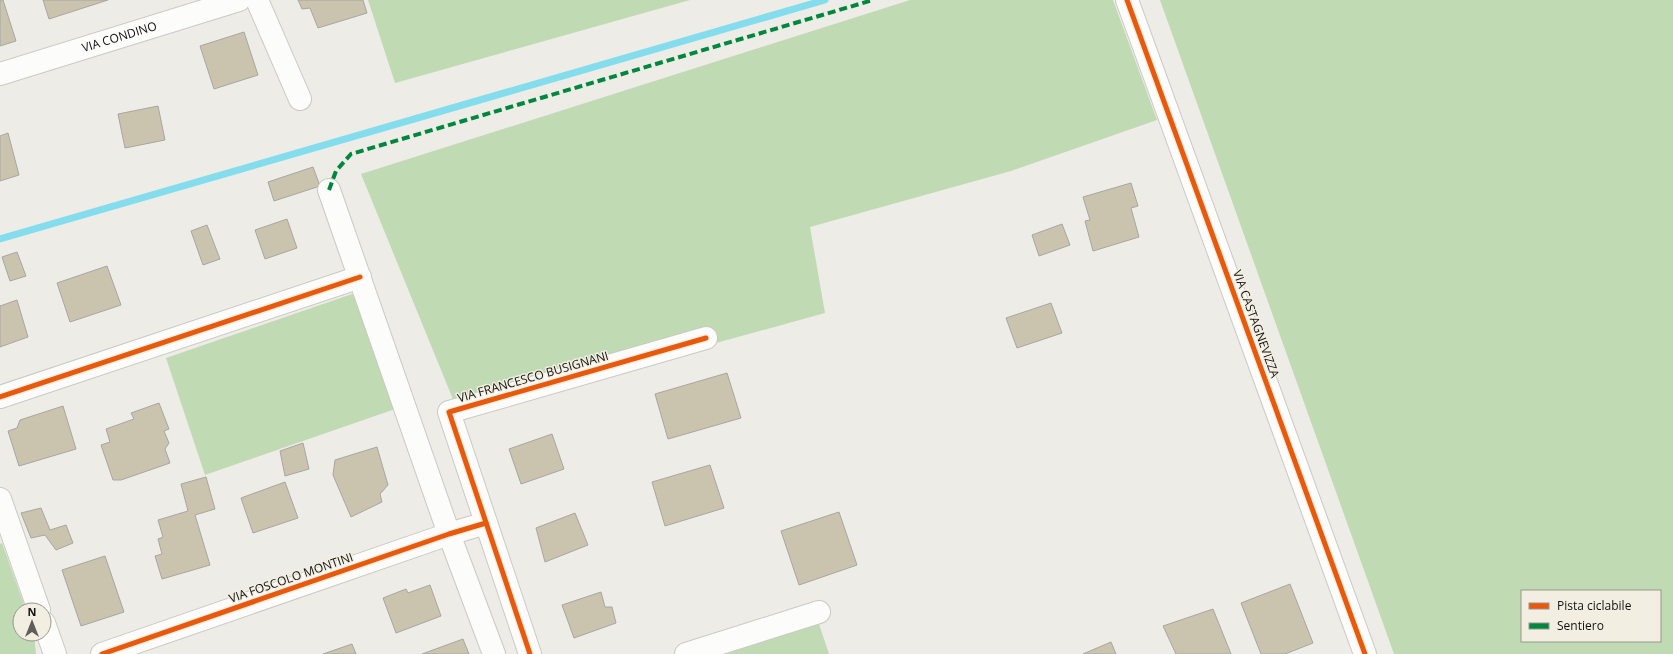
<svg xmlns="http://www.w3.org/2000/svg" width="1673" height="654" font-family="'Open Sans',sans-serif">
<style>
.green{fill:#c0dab4;fill-rule:evenodd}
.lines{fill:none;stroke-linecap:round;stroke-linejoin:round}
.stream{stroke:#84dded;stroke-width:7}
.building{fill:#cac3ae;stroke:#a8a6a2}
.minor-casing{stroke:#cbc9c4;stroke-width:24}
.minor{stroke:#fcfcfb;stroke-width:22}
.quiet{stroke:#00873e;stroke-width:4;stroke-dasharray:8 4;stroke-linecap:butt}
.cycleway-casing{stroke:#f2eee2;stroke-width:8}
.cycleway{stroke:#e8590c;stroke-width:5}
.labels{text-anchor:middle;stroke-width:3;stroke-linejoin:round;paint-order:stroke}
.street-label{font-size:12px;fill:#13120e;stroke:#f2eee2}
</style>
<rect width="100%" height="100%" fill="#eeece6"/>
<g class="green">
<path d="M368,0H690L395,83Z"/>
<path d="M910,0H1113L1157,120L1011,171L810,227L825,313L459,414L361,174Z"/>
<path d="M1160,0H1673V654H1394ZM1522,591H1660V641H1522Z"/>
<path d="M352,294L362,305L398,408L205,475L166,358Z"/>
<path d="M2,543L26,610H20V634H34L36,654H0V544Z"/>
<path d="M817,618L829,654H715Z"/>
</g>
<g class="lines">
<path class="stream" d="M0,239L825,0"/>
</g>
<g class="building">
<path d="M0,0H3L16,41L0,46Z"/>
<path d="M43,0H108L49,19Z"/>
<path d="M298,0H363L367,13L318,28L310,8L302,9Z"/>
<path d="M244,32L258,75L214,89L200,46Z"/>
<path d="M158,106L165,140L125,148L118,114Z"/>
<path d="M8,133L19,175L0,181V136Z"/>
<path d="M313,167L320,186L274,201L268,182Z"/>
<path d="M1131,183L1138,206L1131,208L1139,237L1093,251L1085,221L1090,220L1083,197Z"/>
<path d="M287,219L297,248L265,259L255,230Z"/>
<path d="M1062,224L1070,245L1039,256L1032,235Z"/>
<path d="M207,225L220,259L203,265L191,231Z"/>
<path d="M17,252L26,276L10,281L2,257Z"/>
<path d="M107,266L121,305L70,322L57,283Z"/>
<path d="M17,300L28,337L0,347V306Z"/>
<path d="M1051,303L1062,333L1017,348L1006,318Z"/>
<path d="M727,373L741,418L668,439L655,394Z"/>
<path d="M159,403L169,429L164,431L169,443L165,449L170,463L121,480H113L101,445L110,442L106,429L134,419L131,413Z"/>
<path d="M63,406L76,449L19,466L8,431L17,428L20,420Z"/>
<path d="M552,434L564,469L521,484L509,449Z"/>
<path d="M303,443L309,469L285,476L280,451Z"/>
<path d="M377,447L388,485L380,494L382,502L351,517L333,475L335,460Z"/>
<path d="M710,465L724,508L665,526L652,482Z"/>
<path d="M206,477L215,509L195,515L210,565L162,579L155,556L162,554L158,539L163,537L158,520L188,511L181,484Z"/>
<path d="M285,482L298,518L253,533L241,498Z"/>
<path d="M41,508L50,530L66,525L73,543L56,550L45,535L31,538L21,513Z"/>
<path d="M839,512L857,565L799,585L781,531Z"/>
<path d="M575,513L588,545L545,562L536,528Z"/>
<path d="M105,556L124,612L81,626L62,570Z"/>
<path d="M1290,584L1313,643L1285,654H1261L1241,603Z"/>
<path d="M430,585L441,616L396,633L383,598L406,589L408,593Z"/>
<path d="M601,592L605,607H612L616,623L574,638L562,605Z"/>
<path d="M1213,609L1231,654H1176L1163,626Z"/>
<path d="M463,639L469,654H422Z"/>
<path d="M1111,642L1116,654H1083Z"/>
<path d="M352,644L356,654H323Z"/>
</g>
<g class="lines">
<defs>
<g id="minor">
<path d="M257,0L300,99"/>
<path d="M1127,0L1365,654"/>
<path id="s1" d="M0,74L239,0"/>
<path d="M329,190L449,534L494,654"/>
<path d="M0,397L360,277"/>
<path d="M0,499L39,610"/>
<path d="M44,623L55,654"/>
<path d="M102,654L449,534L486,523"/>
<path d="M530,654L449,412L706,338"/>
<path d="M686,654L819,612"/>
</g>
</defs>
<use href="#minor" class="minor-casing"/>
<use href="#minor" class="minor"/>
<path class="quiet" d="M329,190L336,171L351,154L873,0"/>
<defs>
<g id="cycleway">
<path d="M1127,0L1365,654"/>
<path d="M0,397L360,277"/>
<path d="M102,654L449,534L486,523"/>
<path d="M530,654L449,412L706,338"/>
</g>
</defs>
<use href="#cycleway" class="cycleway-casing"/>
<use href="#cycleway" class="cycleway"/>
</g>
<g class="labels">
<g class="street-label">
<text dy="4" stroke="none"><textPath href="#s1" startOffset="125">VIA CONDINO</textPath></text>
<text transform="translate(1256 324) rotate(70)" y="4">VIA CASTAGNEVIZZA</text>
<text transform="translate(533 377) rotate(-16)" y="4">VIA FRANCESCO BUSIGNANI</text>
<text transform="translate(291 578) rotate(-19)" y="4">VIA FOSCOLO MONTINI</text>
</g>
</g>
<rect x="1521" y="590" width="140" height="52" fill="#f2eee2" stroke="#99968d"/>
<rect x="1529" y="603" width="20" height="6" fill="#e8590c" stroke="#99968d"/>
<text x="1557" y="610" font-size="12" fill="#13120e">Pista ciclabile</text>
<rect x="1529" y="623" width="20" height="6" fill="#00873e" stroke="#99968d"/>
<text x="1557" y="630" font-size="12" fill="#13120e">Sentiero</text>
<g transform="translate(32 622)"><circle r="19" fill="#f2eee2" stroke="#99968d"/>
<path d="M0-3L7 15L0 10L-7 15Z" fill="#605e5a"/>
<text y="-6" font-size="11" font-weight="bold" text-anchor="middle" fill="#13120e">N</text>
</g>
</svg>
